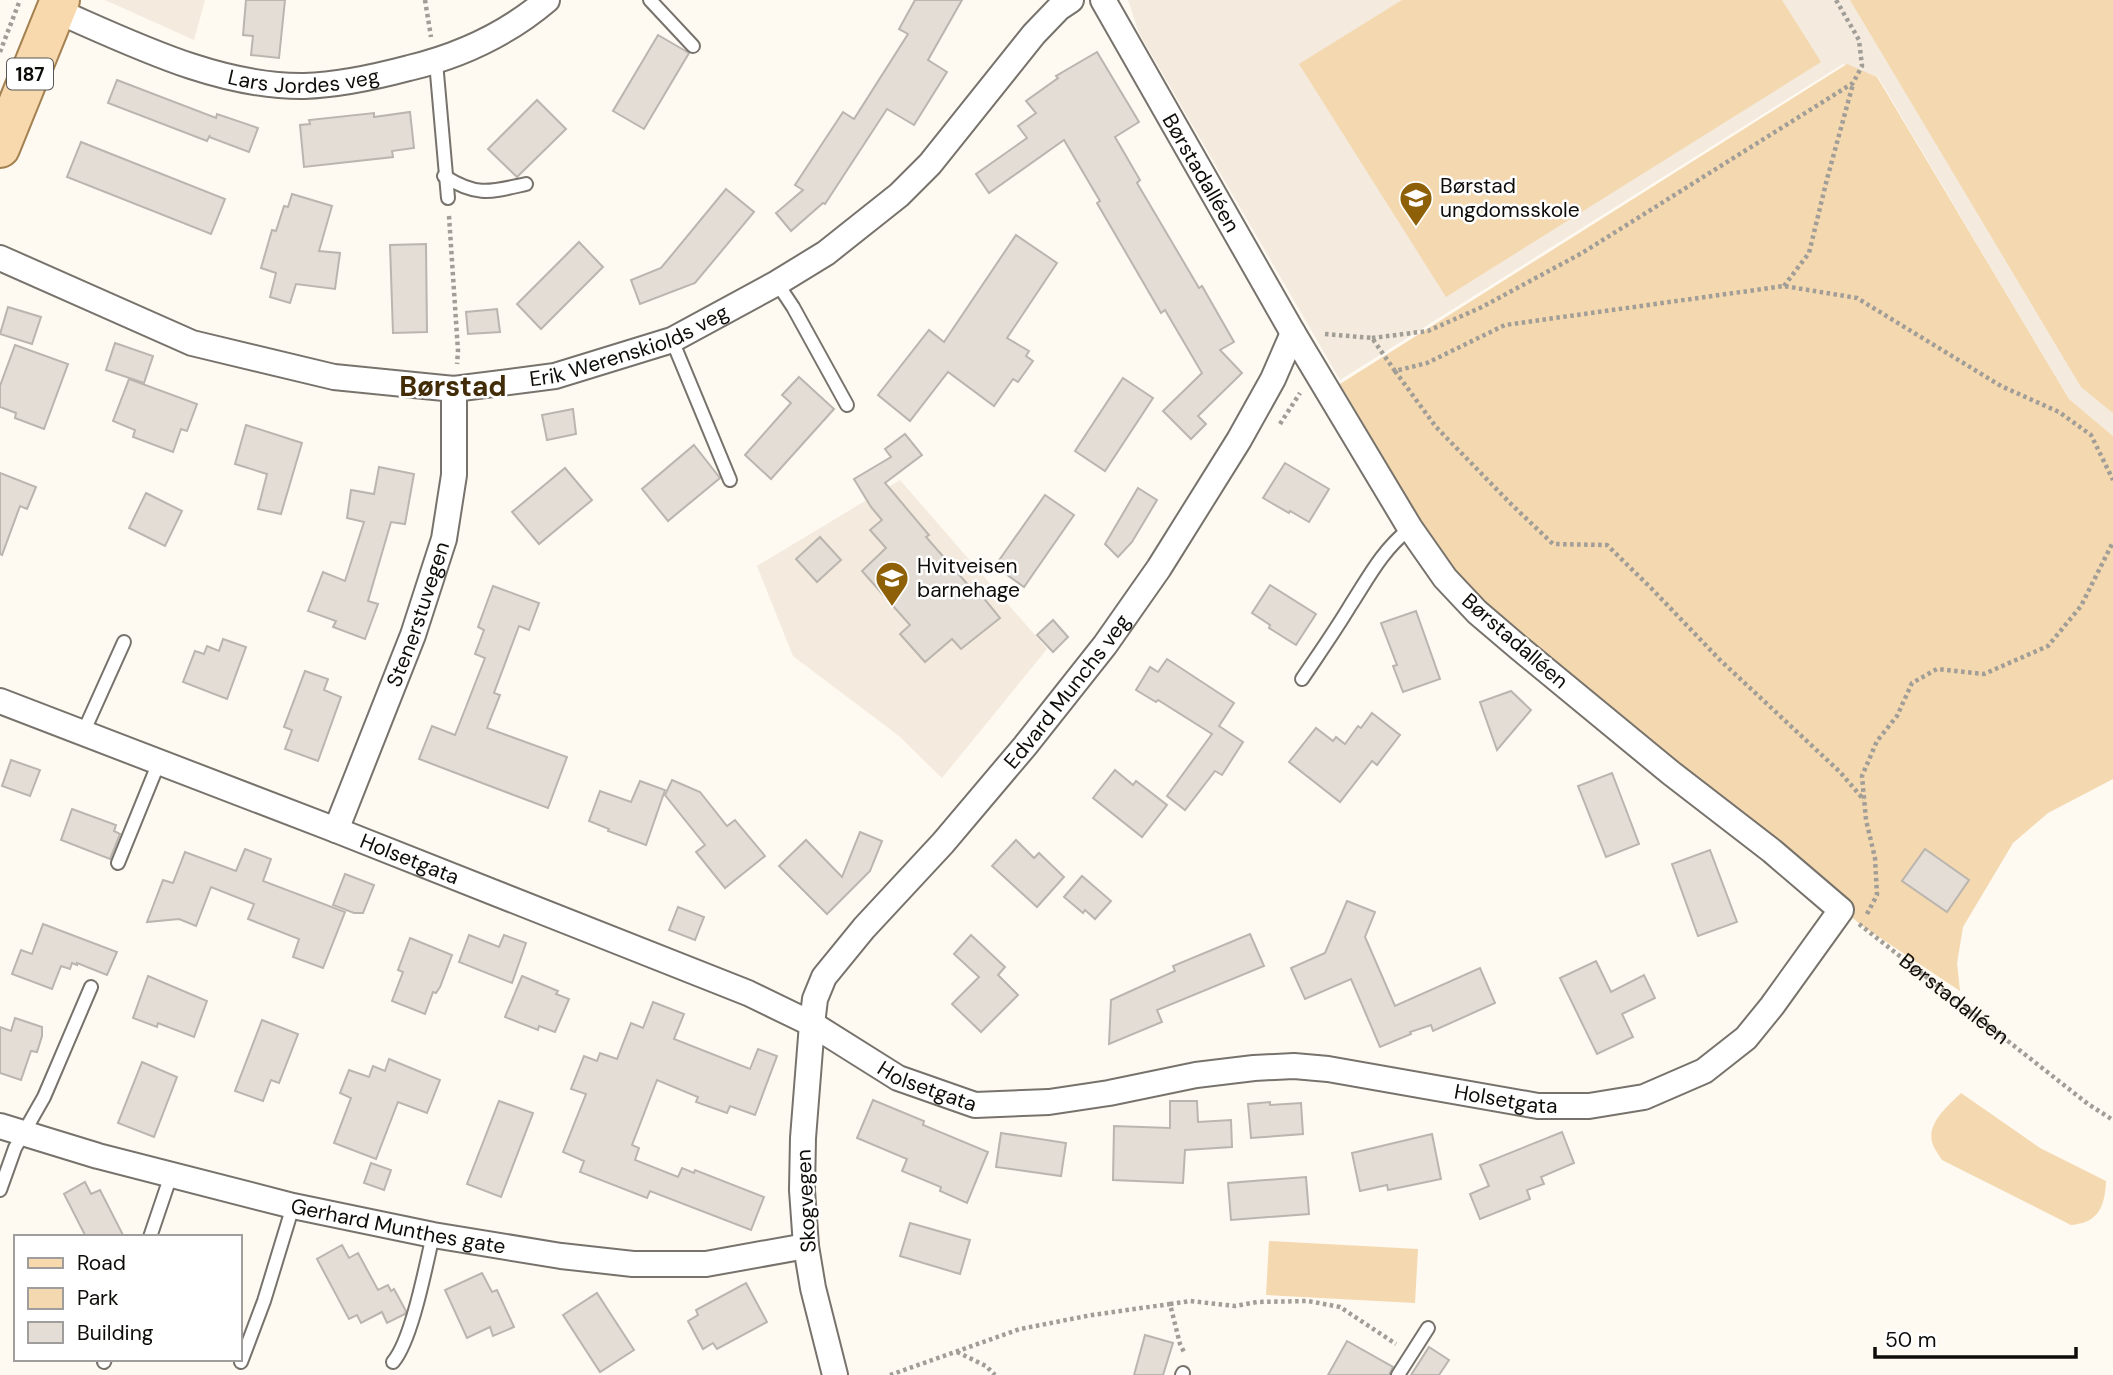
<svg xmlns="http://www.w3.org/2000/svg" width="2113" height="1375" font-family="'DM Sans',sans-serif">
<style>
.built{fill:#f4eadd}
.green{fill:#f4d8af}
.building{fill:#e3ddd6;stroke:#bab5ae;stroke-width:2}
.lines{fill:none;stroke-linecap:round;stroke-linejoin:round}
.lane-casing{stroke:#77736c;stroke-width:16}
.street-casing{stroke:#77736c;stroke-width:28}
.primary-casing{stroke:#a38150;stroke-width:42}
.path{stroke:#a19d97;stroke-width:4.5;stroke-dasharray:3.5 3.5;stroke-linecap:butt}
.lane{stroke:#fff;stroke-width:12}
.street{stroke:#fff;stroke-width:24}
.primary{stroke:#f7d9ad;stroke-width:38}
.labels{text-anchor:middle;stroke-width:5;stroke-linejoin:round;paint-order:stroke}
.shield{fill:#fff;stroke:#575654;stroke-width:2}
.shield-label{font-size:19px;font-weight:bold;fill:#0f0d0a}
.street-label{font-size:21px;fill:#0f0d0a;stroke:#fff}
.poi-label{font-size:21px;fill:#0f0d0a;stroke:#fff;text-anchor:start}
.district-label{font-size:28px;font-weight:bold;fill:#432d08;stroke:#fff}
</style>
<rect width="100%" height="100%" fill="#fef9f1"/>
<g class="built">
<path d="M105,0H205L194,40Z"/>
<path d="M1128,0H2113V436L2069,399L1878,77L1843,64L1340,380L1139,33Z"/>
<path d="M900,480L1047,649L942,778L899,736L793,656L757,566Z"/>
</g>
<g class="green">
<path d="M1402,0H1782L1821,62L1446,297L1299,64Z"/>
<path d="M1850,0H2113V413L2081,387Z"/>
<path d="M1847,64L1877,77L2069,399L2113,436V779L2048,813L2013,843L1963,927L1957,963L1960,991L1861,925L1491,607L1460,576L1426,529L1340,384Z"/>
<path d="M1961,1093L2040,1148L2106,1181C2105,1207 2098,1223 2071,1225L1942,1160C1939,1155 1935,1150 1933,1145C1925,1124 1948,1106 1961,1093Z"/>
<path d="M1269,1241L1418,1249L1415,1303L1266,1295Z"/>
</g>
<g class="building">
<path d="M246,0H285L279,58L251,55L253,36L243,35Z"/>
<path d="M915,0H962L928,60L947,72L914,125L887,109L825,204L823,203L791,231L776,213L803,190L795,185L843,112L854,119L908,34L899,29Z"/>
<path d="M658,35L689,53L644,129L613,111Z"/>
<path d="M1097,52L1139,122L1115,137L1140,180L1137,183L1199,288L1202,286L1234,342L1220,350L1242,373L1198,416L1206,424L1191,439L1163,411L1202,373L1165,310L1161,313L1097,203L1100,201L1064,140L989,193L976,174L1027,138L1018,126L1036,113L1026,101L1058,78L1056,76Z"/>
<path d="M117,80L216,118L217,114L258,128L249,152L209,137L210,135L207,141L108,103Z"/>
<path d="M537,100L566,129L517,177L488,149Z"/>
<path d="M410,112L414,148L392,151L393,157L304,167L300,125L310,124L309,120L374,113V117Z"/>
<path d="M81,142L225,199L211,234L67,177Z"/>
<path d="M726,189L754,212L695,283L640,304L631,280L661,268Z"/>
<path d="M292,194L332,206L319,251L340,253L335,289L296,284L290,303L270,297L276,273L261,268L272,230L276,231L284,206L288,207Z"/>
<path d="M1016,235L1057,263L1007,338L1029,351L1026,356L1033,361L1018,382L1013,379L994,406L948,372L910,421L878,395L929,330L944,342Z"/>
<path d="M579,242L603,267L541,329L517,304Z"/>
<path d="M426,244L427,332L393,333L390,245Z"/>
<path d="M8,307L41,317L32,344L0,334Z"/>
<path d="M497,309L500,332L468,334L466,312Z"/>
<path d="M115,343L153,356L144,383L106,370Z"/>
<path d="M15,345L68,364L44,429L15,418L16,413L0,407V386Z"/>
<path d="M799,377L834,409L771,479L745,455L791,403L782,395Z"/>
<path d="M1123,378L1153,398L1105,471L1075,451Z"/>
<path d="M129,379L197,404L187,431L181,429L173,452L133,437L135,430L113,421Z"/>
<path d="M573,409L576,434L547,440L542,415Z"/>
<path d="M246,425L302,443L281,514L258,509L267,474L235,464Z"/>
<path d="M905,434L922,455L885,483L929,535L926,537L976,594L978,591L1000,618L961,649L952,639L925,662L900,634L910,625L862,571L886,548L870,530L882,520L871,507L854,479L891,457L885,449Z"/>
<path d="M694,445L720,478L668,521L642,489Z"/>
<path d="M1285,463L1329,489L1309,522L1290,511L1289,513L1263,498Z"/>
<path d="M379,467L414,474L405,524L391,522L368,601L378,604L365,639L333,627L336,621L308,611L323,572L345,581L364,522L347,518L351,490L374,494Z"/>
<path d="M565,468L592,500L539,544L512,512Z"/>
<path d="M0,473L36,487L27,509L20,506L2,555L0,554Z"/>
<path d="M1138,488L1157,500L1132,542L1118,557L1105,544Z"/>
<path d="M146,493L182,511L165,546L129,528Z"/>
<path d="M1045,495L1074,515L1024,587L995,566Z"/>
<path d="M820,537L841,560L817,582L796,559Z"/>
<path d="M1270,585L1316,614L1296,645L1269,628L1270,625L1252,613Z"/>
<path d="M493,586L539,603L529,630L519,626L494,693L500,695L487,728L567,757L548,808L419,759L432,726L455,735L485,658L475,654L484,630L478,627Z"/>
<path d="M1416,611L1440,679L1403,692L1393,666L1397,665L1381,623Z"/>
<path d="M1053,620L1068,637L1053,652L1037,635Z"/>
<path d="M223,639L246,647L227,699L183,682L195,651L204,654L207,646L219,651Z"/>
<path d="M1167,659L1234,703L1219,726L1243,742L1222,775L1215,771L1185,810L1167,796L1212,734L1158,700L1156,702L1136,690L1150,667L1158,672Z"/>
<path d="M305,671L328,679L324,690L341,697L318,761L285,749L292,730L284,727Z"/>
<path d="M1511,691L1531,710L1497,750L1480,702Z"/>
<path d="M1372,713L1400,735L1377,765L1372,761L1340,802L1289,762L1316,728L1333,741L1336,737L1345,744L1358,726L1361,728Z"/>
<path d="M11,760L40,770L30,796L2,786Z"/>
<path d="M1115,770L1133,785L1136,781L1167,805L1142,837L1093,798Z"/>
<path d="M1612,773L1639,844L1606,857L1578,786Z"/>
<path d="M672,780L700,792L727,826L735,820L765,856L725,888L696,852L705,845L665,795Z"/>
<path d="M640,781L665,790L646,845L608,831L609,829L589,821L600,791L631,802Z"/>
<path d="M72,809L116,825L114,831L120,834L110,859L61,840Z"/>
<path d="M860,832L882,841L870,871L827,914L779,866L806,840L842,877Z"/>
<path d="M1016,840L1034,858L1039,853L1064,877L1037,907L992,866Z"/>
<path d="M245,849L271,859L263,881L345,912L323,968L293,957L299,939L248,919L254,904L211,887L196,926L179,919L147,922L163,880L173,883L185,852L236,871Z"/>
<path d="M1925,849L1969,880L1947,912L1902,881Z"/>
<path d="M1710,850L1737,922L1698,936L1672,864Z"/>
<path d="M345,874L374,885L363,913H354L333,905Z"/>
<path d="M1082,876L1111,901L1095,919L1085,910L1083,913L1064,897Z"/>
<path d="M1347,901L1375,912L1365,937L1395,1006L1480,968L1495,1003L1433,1031L1431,1025L1410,1032L1411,1034L1380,1047L1351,979L1305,999L1291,968L1325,953Z"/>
<path d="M678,907L704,917L695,940L669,930Z"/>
<path d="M43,924L117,952L107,975L77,963V965L72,963L70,969L61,966L52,989L12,974L21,950L32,954Z"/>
<path d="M1250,934L1264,966L1157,1010L1162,1022L1109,1044L1111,1000L1175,971L1173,966Z"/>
<path d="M469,935L499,947L504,935L526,943L512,983L459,962Z"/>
<path d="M971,935L1005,967L998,975L1018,995L981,1032L952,1004L979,977L954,954Z"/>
<path d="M410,938L452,955L440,987L436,993L433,992L425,1014L392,1001L403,972L398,970Z"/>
<path d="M1596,961L1611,992L1644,975L1655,998L1622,1014L1633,1037L1597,1054L1560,978Z"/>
<path d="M148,976L207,1001L194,1037L158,1023L157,1027L133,1018Z"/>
<path d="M522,976L558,991L556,994L569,999L555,1032L539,1026L538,1030L505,1017Z"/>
<path d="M653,1002L684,1014L674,1039L750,1069L758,1049L777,1056L755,1115L730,1106L727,1113L696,1102L698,1097L657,1080L632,1145L639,1148L635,1160L678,1177L682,1168L694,1173L695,1170L764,1197L751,1230L650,1191L647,1198L580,1172L584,1161L563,1152L586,1094L571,1089L584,1056L597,1061L600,1053L617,1059L631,1023L643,1028Z"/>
<path d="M15,1018L42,1027V1036L37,1052L31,1051L21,1080L0,1073V1027L11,1031Z"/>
<path d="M262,1020L298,1034L279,1083L271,1080L263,1101L235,1091Z"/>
<path d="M389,1059L440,1080L427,1113L398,1102L376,1159L334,1143L351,1098L340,1093L349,1070L369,1077L373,1066L385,1071Z"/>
<path d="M142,1062L177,1077L154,1137L118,1123Z"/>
<path d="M873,1100L924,1121L923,1125L988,1152L967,1203L940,1191L941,1187L902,1171L907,1159L857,1138Z"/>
<path d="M499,1101L533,1113L501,1197L467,1184Z"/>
<path d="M1170,1101H1197L1198,1122L1231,1120L1232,1147L1185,1150L1183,1183L1113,1180L1114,1126L1170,1128Z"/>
<path d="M1270,1102V1105L1301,1103L1303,1134L1251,1138L1248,1104Z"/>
<path d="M1562,1132L1574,1163L1541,1177L1544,1184L1527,1190L1530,1199L1480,1219L1470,1194L1489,1186L1480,1165Z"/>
<path d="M1001,1133L1066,1143L1061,1176L996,1167Z"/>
<path d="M1432,1134L1441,1179L1388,1190L1387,1185L1360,1191L1352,1153Z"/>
<path d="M371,1163L391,1170L384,1190L364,1183Z"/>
<path d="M1306,1177L1309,1214L1231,1220L1228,1183Z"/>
<path d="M85,1182L91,1194L100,1190L124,1237H86L64,1194Z"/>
<path d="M910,1223L970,1240L960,1274L900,1256Z"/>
<path d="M342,1245L349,1258L358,1253L378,1290L388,1285L391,1291L394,1289L406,1311L405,1314L387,1323L382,1312L361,1323L357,1315L349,1319L317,1259Z"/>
<path d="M482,1273L492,1292L497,1290L514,1327L493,1336L490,1327L467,1338L445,1290Z"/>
<path d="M746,1283L767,1322L717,1349L713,1343L703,1349L688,1321L698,1315L696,1310Z"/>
<path d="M597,1293L634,1350L600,1372L563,1315Z"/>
<path d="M1145,1335L1173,1343L1163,1375H1134Z"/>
<path d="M1347,1341L1393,1367L1389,1375H1328Z"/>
<path d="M1429,1347L1449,1360L1439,1375H1411Z"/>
</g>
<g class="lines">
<defs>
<g id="lane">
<path d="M650,0L693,46"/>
<path d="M436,62L448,198"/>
<path d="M444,176C477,197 490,192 526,184"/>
<path d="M777,283L793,307L847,405"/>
<path d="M672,340L730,480"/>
<path d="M1302,679C1318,655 1335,631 1350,606C1370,575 1381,552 1410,528"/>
<path d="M83,733L124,642"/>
<path d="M118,863L159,762"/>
<path d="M0,1190L15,1148L44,1097L91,987"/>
<path d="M150,1237L171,1175"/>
<path d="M104,1362L105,1359"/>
<path d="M241,1362L264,1301L293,1206"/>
<path d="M393,1362C412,1340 426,1265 433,1235"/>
<path d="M1182,1375L1183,1373"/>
<path d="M1398,1375L1428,1328"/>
</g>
<g id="street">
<path id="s2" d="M55,10C133,44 218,87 304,86C340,85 375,77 409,68C459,56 507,34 547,0"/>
<path id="s3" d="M0,258L192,343L334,377L454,389L555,376L672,340L777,283L826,253L899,195L930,164L1034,34L1059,8L1071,0"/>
<path id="s4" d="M0,701L336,830L748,993L812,1024L898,1078L975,1105L1049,1102L1109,1093L1196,1075L1254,1068L1294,1066L1328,1069L1538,1106H1589L1644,1097L1704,1071L1746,1038L1772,1006L1841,910L1772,851L1671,773L1518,647L1477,612L1445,578L1410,528L1293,333L1103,0"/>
<path id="s5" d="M336,830L413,635L444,539L454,475V389"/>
<path id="s6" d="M0,1126L98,1156L293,1206L433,1235L561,1256L633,1264H706L806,1246"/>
<path id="s7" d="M835,1375L813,1288L806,1246L802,1190L803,1138L812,1024L815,999L824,977L864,928L943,843L1025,746L1105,645L1159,568L1239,440L1273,379L1293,333"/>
</g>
<path id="primary" d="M0,148L60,0"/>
</defs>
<use href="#lane" class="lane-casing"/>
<use href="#street" class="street-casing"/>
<use href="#primary" class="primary-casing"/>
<g class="path">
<path d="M425,0L431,37"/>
<path d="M0,52L20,0"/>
<path d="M449,216L458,351L457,364"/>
<path d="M1784,286L1809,253L1827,179L1853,84"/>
<path d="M1325,334L1372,338L1395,371L1427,363L1505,325L1784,286L1857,298L2001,386L2059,412L2091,435L2113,480"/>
<path d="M1372,338L1428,331L1482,307L1582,253L1853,83L1862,66L1859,40L1836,0"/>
<path d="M1395,371L1436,427L1512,505L1553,544L1607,545L1651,588L1720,660L1840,772L1864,800"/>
<path d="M1280,424L1300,393"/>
<path d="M1867,914L1877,895L1875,858L1866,820L1862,776L1877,741L1897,716L1912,683L1937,669L1984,674L2048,646L2081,606L2113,542"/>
<path id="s1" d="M1859,924L2088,1104L2113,1120"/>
<path d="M1170,1304L1190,1301L1235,1306L1257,1302L1308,1301L1340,1307L1396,1344"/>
<path d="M957,1352L986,1366L995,1375"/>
<path d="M890,1375L1020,1329L1092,1315L1170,1304L1180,1344L1185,1354"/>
</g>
<use href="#lane" class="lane"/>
<use href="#street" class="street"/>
<use href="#primary" class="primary"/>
</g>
<defs>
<symbol id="school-pin" viewBox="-11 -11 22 30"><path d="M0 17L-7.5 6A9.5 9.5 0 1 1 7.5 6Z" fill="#8e6109" stroke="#fff"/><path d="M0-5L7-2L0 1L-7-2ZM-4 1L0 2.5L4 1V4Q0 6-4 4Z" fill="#fff"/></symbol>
</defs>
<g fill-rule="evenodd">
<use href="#school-pin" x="1397" y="179" width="38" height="52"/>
<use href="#school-pin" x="873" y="559" width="38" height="52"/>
</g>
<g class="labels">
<rect class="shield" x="7" y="58.5" width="46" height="31" rx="5"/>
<g class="shield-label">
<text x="30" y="81">187</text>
</g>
<g class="street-label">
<text dy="7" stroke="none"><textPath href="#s2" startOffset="262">Lars Jordes veg</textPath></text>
<text transform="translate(1201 173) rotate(60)" y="7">Børstadalléen</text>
<text dy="7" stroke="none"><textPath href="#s3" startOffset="658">Erik Werenskiolds veg</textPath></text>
<text dy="7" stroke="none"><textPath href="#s5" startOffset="231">Stenerstuvegen</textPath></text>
<text transform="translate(1515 641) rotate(41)" y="7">Børstadalléen</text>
<text dy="7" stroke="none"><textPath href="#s7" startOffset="779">Edvard Munchs veg</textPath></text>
<text dy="7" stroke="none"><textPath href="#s4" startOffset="439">Holsetgata</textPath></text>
<text dy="7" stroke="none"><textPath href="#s1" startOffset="121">Børstadalléen</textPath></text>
<text dy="7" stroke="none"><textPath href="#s4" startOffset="1006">Holsetgata</textPath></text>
<text dy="7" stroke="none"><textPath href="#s4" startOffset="1594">Holsetgata</textPath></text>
<text transform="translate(806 1201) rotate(-93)" y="7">Skogvegen</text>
<text dy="7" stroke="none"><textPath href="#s6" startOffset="411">Gerhard Munthes gate</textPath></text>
</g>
<g class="poi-label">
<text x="1440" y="193">Børstad<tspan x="1440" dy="24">ungdomsskole</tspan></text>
<text x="917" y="573">Hvitveisen<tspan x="917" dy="24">barnehage</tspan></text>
</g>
<g class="district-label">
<text x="453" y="396">Børstad</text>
</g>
</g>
<rect x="14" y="1235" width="228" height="126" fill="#ffffff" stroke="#9f9e9d" stroke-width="2"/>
<rect x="28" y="1258" width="35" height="10" fill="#f7d9ad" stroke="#9f9e9d" stroke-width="2"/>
<text x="77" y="1270" font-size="21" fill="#0f0d0a">Road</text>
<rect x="28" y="1288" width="35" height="21" fill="#f4d8af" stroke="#9f9e9d" stroke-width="2"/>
<text x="77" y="1305" font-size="21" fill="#0f0d0a">Park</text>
<rect x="28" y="1322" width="35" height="21" fill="#e3ddd6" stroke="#9f9e9d" stroke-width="2"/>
<text x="77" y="1340" font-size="21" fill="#0f0d0a">Building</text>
<path d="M1875 1347v10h201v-10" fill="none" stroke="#0f0d0a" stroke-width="3.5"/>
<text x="1885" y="1347" font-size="21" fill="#0f0d0a" stroke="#ffffff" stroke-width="5" paint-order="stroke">50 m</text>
</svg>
